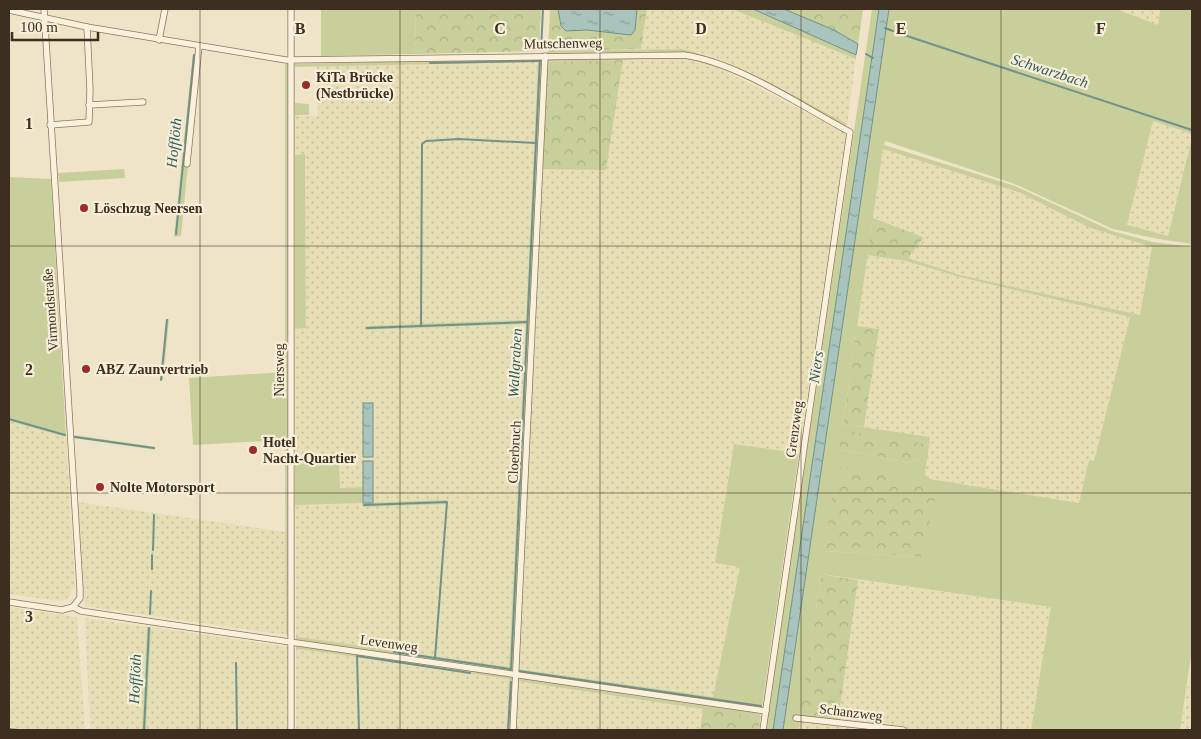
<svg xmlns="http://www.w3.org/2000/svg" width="1201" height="739" font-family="'Times New Roman',serif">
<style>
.farmland{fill:url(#farmland-dots)}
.green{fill:#c9cf9b;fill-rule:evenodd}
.forest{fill:url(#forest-crowns)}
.water{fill:url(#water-ripples);stroke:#6f938a}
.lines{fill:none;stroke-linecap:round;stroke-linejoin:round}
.stream{stroke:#6f938a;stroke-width:2}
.street-casing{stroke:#8d765c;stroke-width:7}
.street{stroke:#faf1dc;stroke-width:5.5}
.grid{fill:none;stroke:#3d2e20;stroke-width:1;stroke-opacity:0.55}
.poi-dot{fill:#9e2a2b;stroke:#f7eed8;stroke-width:2}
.labels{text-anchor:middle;stroke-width:4.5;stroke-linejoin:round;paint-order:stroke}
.street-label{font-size:14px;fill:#3d2e20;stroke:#f7eed8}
.poi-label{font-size:14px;font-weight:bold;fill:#3d2e20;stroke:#f7eed8;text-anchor:start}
.water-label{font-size:15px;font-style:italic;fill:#2f5d5a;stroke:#f7eed8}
.grid-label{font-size:16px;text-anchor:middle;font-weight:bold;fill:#3d2e20;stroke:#f7eed8;stroke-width:4.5;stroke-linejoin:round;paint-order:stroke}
</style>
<defs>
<pattern id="farmland-dots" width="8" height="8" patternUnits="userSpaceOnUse" patternTransform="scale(1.25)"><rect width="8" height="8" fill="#e6deb5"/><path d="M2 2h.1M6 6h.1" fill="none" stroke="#c6bf9b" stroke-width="1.8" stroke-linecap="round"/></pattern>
<pattern id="forest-crowns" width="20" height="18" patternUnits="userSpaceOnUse" patternTransform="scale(1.25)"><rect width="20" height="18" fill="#c9cf9b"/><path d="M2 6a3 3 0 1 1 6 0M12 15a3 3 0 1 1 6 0" fill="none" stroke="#aeb285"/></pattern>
<pattern id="water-ripples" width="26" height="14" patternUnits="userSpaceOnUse" patternTransform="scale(1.25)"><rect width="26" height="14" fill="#a9c4bc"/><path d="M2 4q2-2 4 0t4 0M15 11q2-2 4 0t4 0" fill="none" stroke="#8ba098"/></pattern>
</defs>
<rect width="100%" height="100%" fill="#f0e4c8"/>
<g class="farmland">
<path d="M647,9H732L856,59L847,124L719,59L701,53L641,49Z"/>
<path d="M1116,9H1160L1158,25Z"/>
<path d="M680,58L716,66L846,133L799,453L734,444L716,563L740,566L713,698L518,669L542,169H606L623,60Z"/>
<path d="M538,62L526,321L365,326L366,330L526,324L509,668L298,637L296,633L295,505L363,503V506L447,500L373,503V461L363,462V487L340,488L339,462L295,464V329L306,328L305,155H295V115L318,117L317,66Z"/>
<path d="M1153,121L1192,134L1168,236L1127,226Z"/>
<path d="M883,149L1021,193L1088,227L1152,246L1140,315L960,275L908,258L923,238L873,218Z"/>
<path d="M867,255L906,261L960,277L1130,317L1094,461L1089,460L1079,503L930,479L925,474L930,437L864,427L879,329L857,326Z"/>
<path d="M9,421L66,437L75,588L71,589V594L66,600L59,601L9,594Z"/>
<path d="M78,502L286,532V635L85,606Z"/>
<path d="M858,580L1052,607L1031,730H916L838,721Z"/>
<path d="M9,607L77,617L85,730H28L9,727Z"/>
<path d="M85,618L147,627L142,730H90Z"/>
<path d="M151,627L289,647V730H146Z"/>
<path d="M298,649L357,657L358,730H296V651Z"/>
<path d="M1192,650V730H1180L1192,661Z"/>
<path d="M358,657L509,679L507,730H359Z"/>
<path d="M517,681L703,708L700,730H515Z"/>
<path d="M800,720L887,730H799Z"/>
</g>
<g class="green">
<path d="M321,9H416L415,54L321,56Z"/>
<path d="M732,9H753L856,55V59Z"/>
<path d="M872,9H879L773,730H766Z"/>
<path d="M889,9H1116L1158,25L1160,9H1192V134L1153,121L1127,225L1168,236L1192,137V244L1158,239L1113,229L1015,184L885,141L884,145L1015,186L1112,231L1153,242L1192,247V650L1180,730H1031L1051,607L821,574L799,730H783ZM883,149L1021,193L1088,227L1152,247L1140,315L960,275L908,258L906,261L960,277L1130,317L1094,461L1089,460L1079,503L930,479L925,474L927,459H918L910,463L839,449L924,444L929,446L930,437L843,424ZM897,476L896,480L921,557L825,551Z"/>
<path d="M681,49C740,62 793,96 847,124L846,126L756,80L698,56L681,52L547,53L548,51Z"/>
<path d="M193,54L196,55L184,165H188L181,236L174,237Z"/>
<path d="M682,55L714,63L756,83L846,132V133C793,105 739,67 680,58L547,62V57Z"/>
<path d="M542,58L513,668L509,670L296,640V633L298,637L509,667L526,324L365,330V326L526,320L538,62L295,67V64Z"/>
<path d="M285,64H288L289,634L286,635L285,440L193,445L189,378L285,372Z"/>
<path d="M295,103L309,104V115H295Z"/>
<path d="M305,154L306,328L295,329V155Z"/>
<path d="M124,169L125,178L59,182L58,173Z"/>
<path d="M9,177L51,179L66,437L9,421Z"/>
<path d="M166,319H169L163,380H160Z"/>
<path d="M74,435L155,447V450L74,438Z"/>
<path d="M734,444L799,453L762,708L518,672V669L713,697L740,567L715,563Z"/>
<path d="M339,462L340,488L363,487V503L447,500V504L363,507L362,503L295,505V464Z"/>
<path d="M147,627H151L146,730H142Z"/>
<path d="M296,644L513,677L510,730H507L509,679L358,657V730L357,657L298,649L296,651Z"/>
<path d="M518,677L756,711L761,716L760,722L756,717L517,681Z"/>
</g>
<g class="forest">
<path d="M416,9H541L539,51L415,54Z"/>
<path d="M550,9H558L561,26L566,31L587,30L630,35L635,30L637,9H647L641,49L548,51Z"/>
<path d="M784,9H863L858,44L834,30Z"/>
<path d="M623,60L606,170L542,169L547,62Z"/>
<path d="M873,218L920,236L923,238L906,261L867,255Z"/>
<path d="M857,326L879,329L864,427L843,424Z"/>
<path d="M842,430L924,444L929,446L927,459H918L910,463L839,449Z"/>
<path d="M837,467L897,476V480L938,487L921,557L824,551Z"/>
<path d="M821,574L858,580L838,721L800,717Z"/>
<path d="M703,708L756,717L760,722L759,730H700Z"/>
</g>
<g class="water">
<path d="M558,9H637L635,30L631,35L587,30L566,31L561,26Z"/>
<path d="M753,9H784L834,30L858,44L856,55Z"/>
<path d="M879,9H889L783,730H773Z"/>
<rect x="363" y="403" width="10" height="54"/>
<rect x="363" y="461" width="10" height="42"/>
</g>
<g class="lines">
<g class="stream">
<path d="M885,28L893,31"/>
<path d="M901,34L1192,130"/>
<path d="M541,50L543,9"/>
<path d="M866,54L873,58"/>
<path d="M430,63L540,61"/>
<path d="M176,234L194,55"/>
<path d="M421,326L422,144L426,141L459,139L536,143"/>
<path d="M367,328L527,322"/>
<path d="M161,380L167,320"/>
<path d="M9,419L65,435"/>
<path d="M75,437L154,448"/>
<path d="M364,505L447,502L435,658"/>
<path d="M153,550L154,515"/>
<path d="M152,569V555"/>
<path d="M150,614L151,591"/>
<path d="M394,652L510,669"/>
<path d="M236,663L237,730"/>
<path d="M511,670L540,58"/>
<path d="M519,671L761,706"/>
<path d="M9,729L19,730"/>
<path d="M144,730L149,628"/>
<path d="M359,730L357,656L470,673"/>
<path d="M508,730L511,682"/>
</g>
<defs>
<g id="street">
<path d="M44,9L80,588V598L73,607"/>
<path d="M9,10L87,27L286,60L684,55C739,63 801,106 850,132L763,730"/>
<path d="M159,40L165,9"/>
<path d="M89,105L143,102"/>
<path d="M50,125L89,122L90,90L87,27"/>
<path d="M187,164L199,46"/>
<path d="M9,602L62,610L73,607L81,611L153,622L766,711"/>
<path d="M796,718L903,730"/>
<path d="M291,730V9"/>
<path d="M513,730L545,56"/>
</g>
</defs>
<use href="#street" class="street-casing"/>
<use href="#street" class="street"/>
</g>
<path class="grid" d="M200,9V730M400,9V730M600,9V730M801,9V730M1001,9V730M9,246H1192M9,493H1192"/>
<g class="poi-dot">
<circle cx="306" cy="85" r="5"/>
<circle cx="84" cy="208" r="5"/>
<circle cx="86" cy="369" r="5"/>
<circle cx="253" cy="450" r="5"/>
<circle cx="100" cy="487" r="5"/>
</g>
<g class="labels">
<g class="street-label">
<text transform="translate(563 43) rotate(-1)" y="5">Mutschenweg</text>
<text transform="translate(50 310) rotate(-94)" y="5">Virmondstraße</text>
<text transform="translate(279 370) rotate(-90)" y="5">Niersweg</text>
<text transform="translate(794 429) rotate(-82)" y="5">Grenzweg</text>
<text transform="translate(514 452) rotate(-87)" y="5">Cloerbruch</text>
<text transform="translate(389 643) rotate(8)" y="5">Levenweg</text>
<text transform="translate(851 712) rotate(7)" y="5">Schanzweg</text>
</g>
<g class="poi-label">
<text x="316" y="82">KiTa Brücke<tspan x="316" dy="16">(Nestbrücke)</tspan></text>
<text x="94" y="213">Löschzug Neersen</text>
<text x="96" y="374">ABZ Zaunvertrieb</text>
<text x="263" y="447">Hotel<tspan x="263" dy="16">Nacht-Quartier</tspan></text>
<text x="110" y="492">Nolte Motorsport</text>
</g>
<g class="water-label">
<text transform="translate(1050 71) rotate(18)" y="5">Schwarzbach</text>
<text transform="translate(174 143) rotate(-84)" y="5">Hofflöth</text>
<text transform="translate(515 363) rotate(-87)" y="5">Wallgraben</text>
<text transform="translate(816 367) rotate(-82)" y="5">Niers</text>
<text transform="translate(135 679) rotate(-88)" y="5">Hofflöth</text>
</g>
</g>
<g class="grid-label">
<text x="300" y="34">B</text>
<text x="500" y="34">C</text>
<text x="701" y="34">D</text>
<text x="901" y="34">E</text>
<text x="1101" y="34">F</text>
<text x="29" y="129">1</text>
<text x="29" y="375">2</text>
<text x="29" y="622">3</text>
</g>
<rect width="1201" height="739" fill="none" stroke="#3d2e20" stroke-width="20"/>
<path d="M12 32v8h86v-8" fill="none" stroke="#3d2e20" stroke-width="2.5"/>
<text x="20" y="32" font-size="15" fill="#3d2e20" stroke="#f7eed8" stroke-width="4" paint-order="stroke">100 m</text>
</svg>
